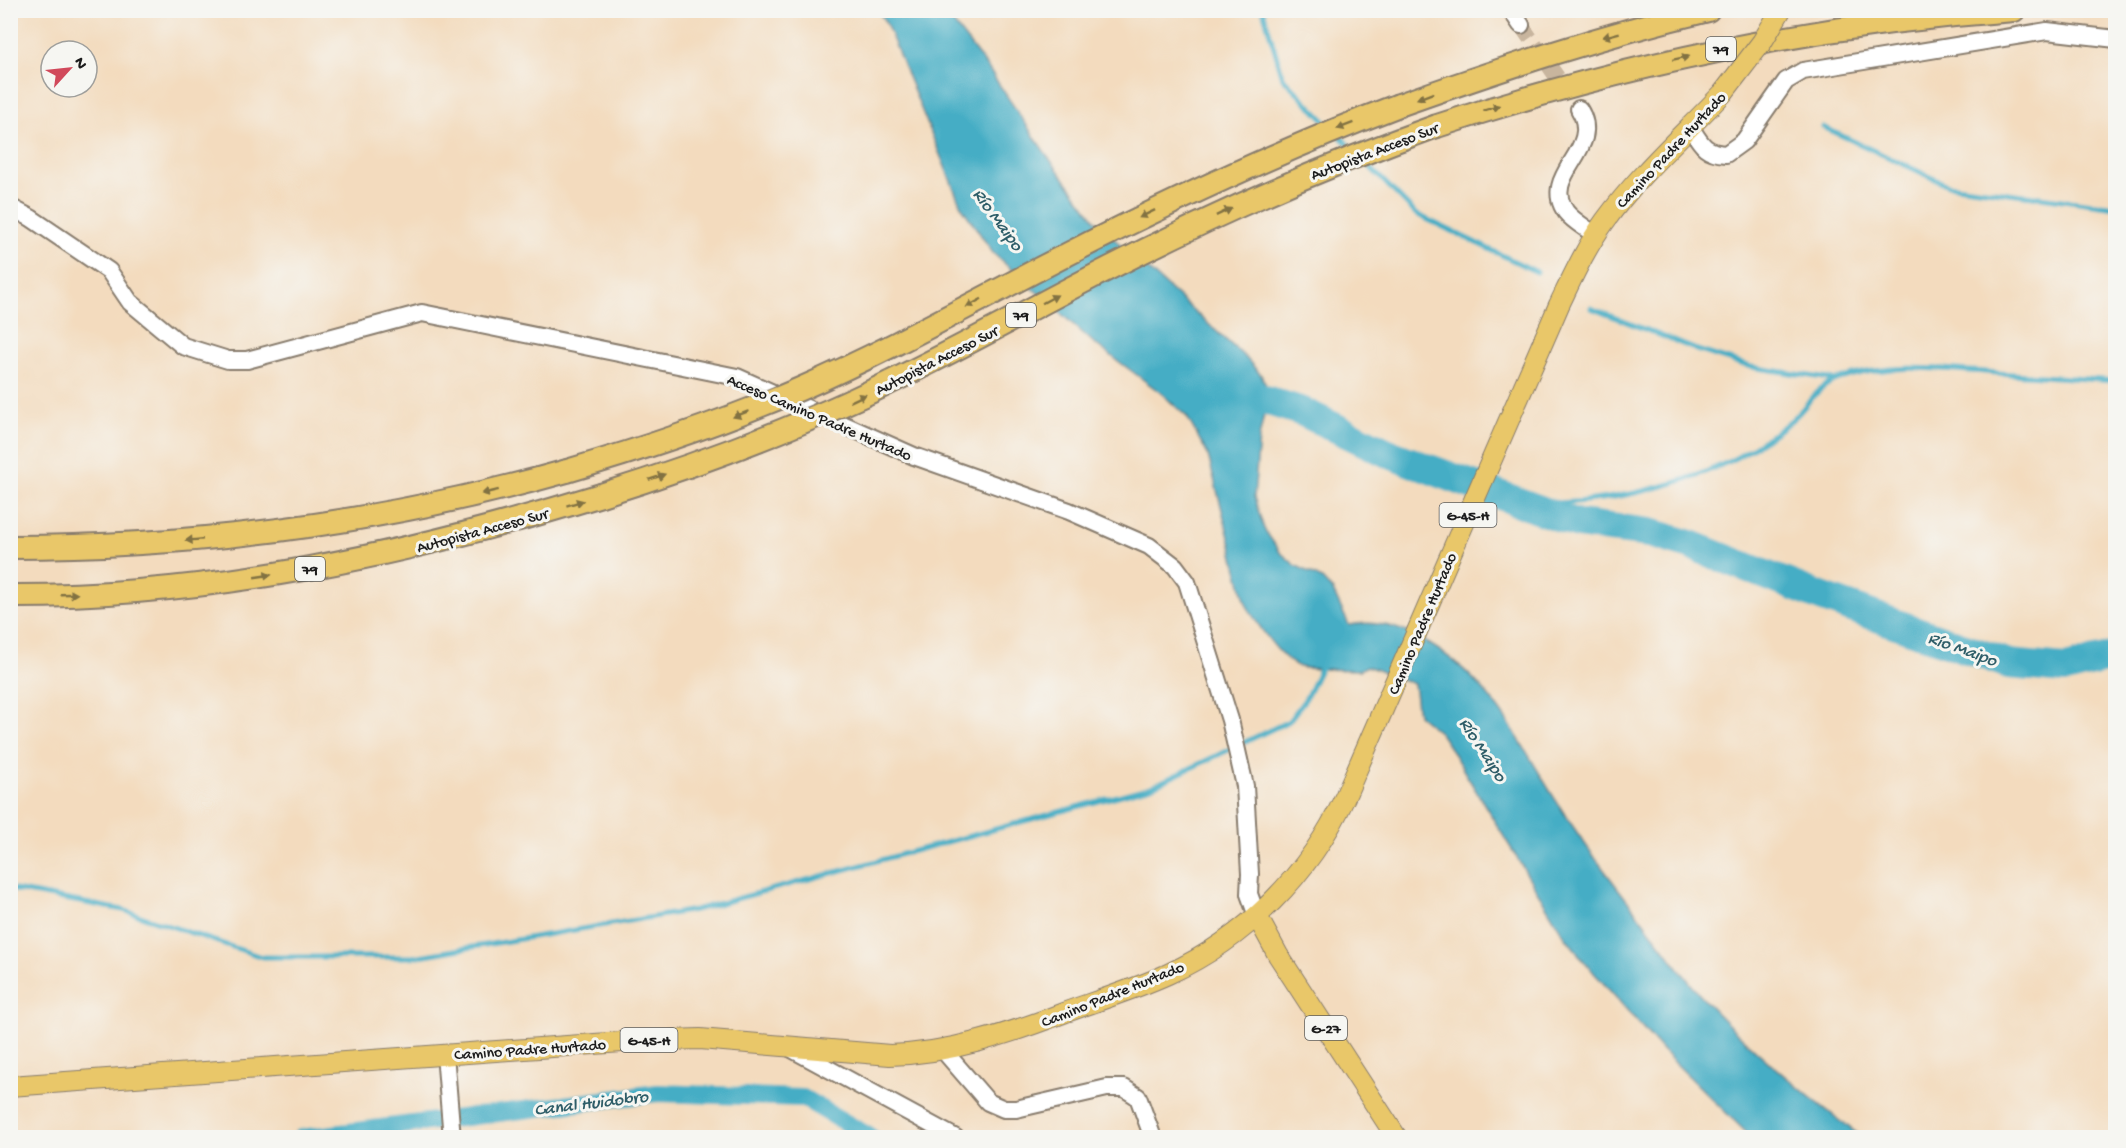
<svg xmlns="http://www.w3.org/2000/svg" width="2126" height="1148" font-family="'Gochi Hand',sans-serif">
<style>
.water{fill:#45adc5;stroke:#306470;stroke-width:1.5}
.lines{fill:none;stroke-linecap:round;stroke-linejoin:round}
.stream{stroke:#45adc5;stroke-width:5}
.canal{stroke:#45adc5;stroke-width:18}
.river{stroke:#45adc5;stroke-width:30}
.minor-tunnel{stroke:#c8b59e;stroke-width:16;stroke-dasharray:16 8;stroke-linecap:butt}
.minor-casing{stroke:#887c6d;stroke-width:20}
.major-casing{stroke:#887c6d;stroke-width:22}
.highway-casing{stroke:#887c6d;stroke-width:26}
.minor{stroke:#fff;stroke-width:16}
.major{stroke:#e9c769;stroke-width:20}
.highway{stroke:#e9c769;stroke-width:22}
.major-bridge-casing{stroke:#887c6d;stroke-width:22;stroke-linecap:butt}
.highway-bridge-casing{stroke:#887c6d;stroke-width:26;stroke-linecap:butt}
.major-bridge{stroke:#e9c769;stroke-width:20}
.highway-bridge{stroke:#e9c769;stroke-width:22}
.oneway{fill:#827242}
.labels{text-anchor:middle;stroke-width:6;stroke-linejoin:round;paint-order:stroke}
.shield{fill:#f6f6f2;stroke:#5d5d5c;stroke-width:1.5}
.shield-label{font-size:15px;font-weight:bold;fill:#1c1c1c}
.street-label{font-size:16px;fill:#1c1c1c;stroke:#f6f6f2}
.water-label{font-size:18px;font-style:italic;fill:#2e5d68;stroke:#f6f6f2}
</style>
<rect width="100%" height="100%" fill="#f6f6f2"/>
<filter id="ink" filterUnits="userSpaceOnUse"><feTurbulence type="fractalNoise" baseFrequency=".0167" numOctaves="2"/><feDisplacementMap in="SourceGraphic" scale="12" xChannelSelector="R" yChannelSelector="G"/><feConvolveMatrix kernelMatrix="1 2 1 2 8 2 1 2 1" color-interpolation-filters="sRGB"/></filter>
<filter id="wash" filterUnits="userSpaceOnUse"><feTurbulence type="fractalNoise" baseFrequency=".008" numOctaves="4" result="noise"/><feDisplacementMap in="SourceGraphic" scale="24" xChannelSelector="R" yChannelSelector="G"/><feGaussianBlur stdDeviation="1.35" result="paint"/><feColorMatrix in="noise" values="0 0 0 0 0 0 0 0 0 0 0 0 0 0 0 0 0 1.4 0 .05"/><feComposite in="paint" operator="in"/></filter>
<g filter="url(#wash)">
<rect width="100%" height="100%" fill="#f3dbbe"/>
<path class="water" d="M878,11H944L988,68L1048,157L1100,226L1246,358L1261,375L1269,391L1259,438L1254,497L1264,529L1280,552L1295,565L1322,579L1333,591L1349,625C1373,620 1397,626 1419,638C1500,681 1524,757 1574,828C1598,864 1626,898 1652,933C1668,953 1683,975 1699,994C1748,1048 1804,1094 1862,1137H1751L1663,1051L1583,960L1562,932L1450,748L1440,733L1418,715L1414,684L1367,666L1360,670C1347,669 1310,670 1300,667C1280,660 1256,622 1246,604L1208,455L1187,417L1161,393L1094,343L993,253L961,206L886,23Z"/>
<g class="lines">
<g class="stream">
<path d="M1263,10L1283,78L1330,126"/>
<path d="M1823,127L1948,185L2116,207"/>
<path d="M1339,135L1353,150"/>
<path d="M1364,161L1416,214L1537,272"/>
<path d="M1591,308L1697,350L1751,367L1836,380"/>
<path d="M1523,504C1544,503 1565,503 1586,501C1640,495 1709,477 1754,447C1769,437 1785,427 1798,414C1811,400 1820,385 1839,379C1890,362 1944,369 1997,373C2037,376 2076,378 2116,381"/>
<path d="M10,889L123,910L262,957H413L695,910L1151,787L1289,721L1306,698L1320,669L1327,663"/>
</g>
<path class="canal" d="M301,1138L658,1093L803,1098L872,1138"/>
<path class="river" d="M1228,388L1303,412L1392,455L1578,524L1650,533L1691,545L1821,597L2009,664L2066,669L2116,656"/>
</g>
</g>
<g filter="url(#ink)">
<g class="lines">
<path class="minor-tunnel" d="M1521,25L1579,109"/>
<defs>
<g id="minor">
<path d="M1511,10L1521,25"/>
<path d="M1579,109C1605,150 1539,174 1566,212C1573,221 1586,228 1595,235"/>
<path d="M1691,128C1701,144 1705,153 1726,154L1744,141L1786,81L1803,71L2047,31L2116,39"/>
<path d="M10,207L31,218L109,271L130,302L183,346L228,360H247L422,313L737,377L914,456L1069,511L1149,546L1175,566L1187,582L1230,720L1245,786L1250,874L1249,894L1257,916"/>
<path d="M790,1048L956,1138"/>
<path d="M944,1051L988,1102L1004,1109H1016L1107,1088H1124L1138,1097L1153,1138"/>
<path d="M445,1054L452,1138"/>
</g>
<g id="major">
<path d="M1257,916L1278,955L1397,1138"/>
<path d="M10,1086L636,1041L700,1039L890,1055C951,1053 1009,1034 1066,1012C1100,1000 1135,989 1168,974C1245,939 1310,874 1345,797L1559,305C1573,276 1586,247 1605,221C1639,174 1683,135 1723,93"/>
</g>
<g id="highway">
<path d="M1399,105C1501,69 1603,35 1708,10"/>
<path d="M1437,126C1626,64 1815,24 2014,10"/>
<path d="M10,547C201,547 383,523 567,471"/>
<path d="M10,596C212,597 409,554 601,495"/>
</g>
</defs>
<use href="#minor" class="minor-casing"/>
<use href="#major" class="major-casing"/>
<use href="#highway" class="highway-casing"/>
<use href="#minor" class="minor"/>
<use href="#major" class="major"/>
<use href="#highway" class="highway"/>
<defs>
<path id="major-bridge" d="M1723,93L1762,42L1781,10"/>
<g id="highway-bridge">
<path d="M567,471C646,448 724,422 800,389C892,349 980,299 1070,253C1178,198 1286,148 1399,105"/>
<path d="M601,495C688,468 772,437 855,399C938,361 1018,315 1100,273C1209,217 1321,167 1437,126"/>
</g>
</defs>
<use href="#major-bridge" class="major-bridge-casing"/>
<use href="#highway-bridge" class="highway-bridge-casing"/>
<use href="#major-bridge" class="major-bridge"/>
<use href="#highway-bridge" class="highway-bridge"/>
</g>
<defs><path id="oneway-solid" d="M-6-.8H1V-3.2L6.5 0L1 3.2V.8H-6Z" transform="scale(1.5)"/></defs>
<g class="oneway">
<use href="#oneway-solid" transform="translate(1611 35) rotate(165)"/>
<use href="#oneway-solid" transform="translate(1681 58) rotate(-12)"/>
<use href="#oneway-solid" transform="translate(1425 96) rotate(160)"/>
<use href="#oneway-solid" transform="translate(1492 108) rotate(-17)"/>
<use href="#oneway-solid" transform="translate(1345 126) rotate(159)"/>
<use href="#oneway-solid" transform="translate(1224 212) rotate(-25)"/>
<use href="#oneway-solid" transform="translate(1147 214) rotate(154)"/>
<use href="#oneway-solid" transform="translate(1050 299) rotate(-28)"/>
<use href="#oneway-solid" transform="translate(974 303) rotate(152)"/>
<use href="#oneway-solid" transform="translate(858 398) rotate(-25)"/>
<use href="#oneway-solid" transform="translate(741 414) rotate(159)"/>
<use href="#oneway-solid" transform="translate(657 477) rotate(-19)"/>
<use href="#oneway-solid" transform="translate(490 492) rotate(166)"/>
<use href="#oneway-solid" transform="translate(575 503) rotate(-17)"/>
<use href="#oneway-solid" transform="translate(194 540) rotate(175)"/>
<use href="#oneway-solid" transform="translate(263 576) rotate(-8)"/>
<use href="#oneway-solid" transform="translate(69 594) rotate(-2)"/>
</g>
</g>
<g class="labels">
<g class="shield">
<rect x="1706" y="37" width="30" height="24" rx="4.5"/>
<rect x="1006" y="303" width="30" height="24" rx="4.5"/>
<rect x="1439.5" y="503" width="57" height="24" rx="4.5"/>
<rect x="295" y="557" width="30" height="24" rx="4.5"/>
<rect x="1305" y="1016" width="42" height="24" rx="4.5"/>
<rect x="620.5" y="1028" width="57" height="24" rx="4.5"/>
</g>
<g class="shield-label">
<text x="1721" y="54">79</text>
<text x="1021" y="320">79</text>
<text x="1468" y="520">G-45-H</text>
<text x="310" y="574">79</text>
<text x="1326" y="1033">G-27</text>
<text x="649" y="1045">G-45-H</text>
</g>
<g class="street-label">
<text transform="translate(1670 149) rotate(-47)" y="6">Camino Padre Hurtado</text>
<text transform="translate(1374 150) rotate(-21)" y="6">Autopista Acceso Sur</text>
<text transform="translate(936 359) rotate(-27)" y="6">Autopista Acceso Sur</text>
<text transform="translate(820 416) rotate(23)" y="6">Acceso Camino Padre Hurtado</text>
<text transform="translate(482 529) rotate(-15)" y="6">Autopista Acceso Sur</text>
<text transform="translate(1421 623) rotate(-67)" y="6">Camino Padre Hurtado</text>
<text transform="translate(1112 993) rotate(-22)" y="6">Camino Padre Hurtado</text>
<text transform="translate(530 1048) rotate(-4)" y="6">Camino Padre Hurtado</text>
</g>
<g class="water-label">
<text transform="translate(999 219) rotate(54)" y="6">Río Maipo</text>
<text transform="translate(1963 648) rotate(20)" y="6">Río Maipo</text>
<text transform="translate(1484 749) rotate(57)" y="6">Río Maipo</text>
<text transform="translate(591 1102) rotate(-7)" y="6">Canal Huidobro</text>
</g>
</g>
<rect width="2126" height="1148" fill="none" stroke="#f6f6f2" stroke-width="36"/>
<g transform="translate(69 69) rotate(63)"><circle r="28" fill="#f6f6f2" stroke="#9f9f9c" stroke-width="1.5"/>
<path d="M0-4.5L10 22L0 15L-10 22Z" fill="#d1495b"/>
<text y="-9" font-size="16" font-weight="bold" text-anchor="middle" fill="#1c1c1c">N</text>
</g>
</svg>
